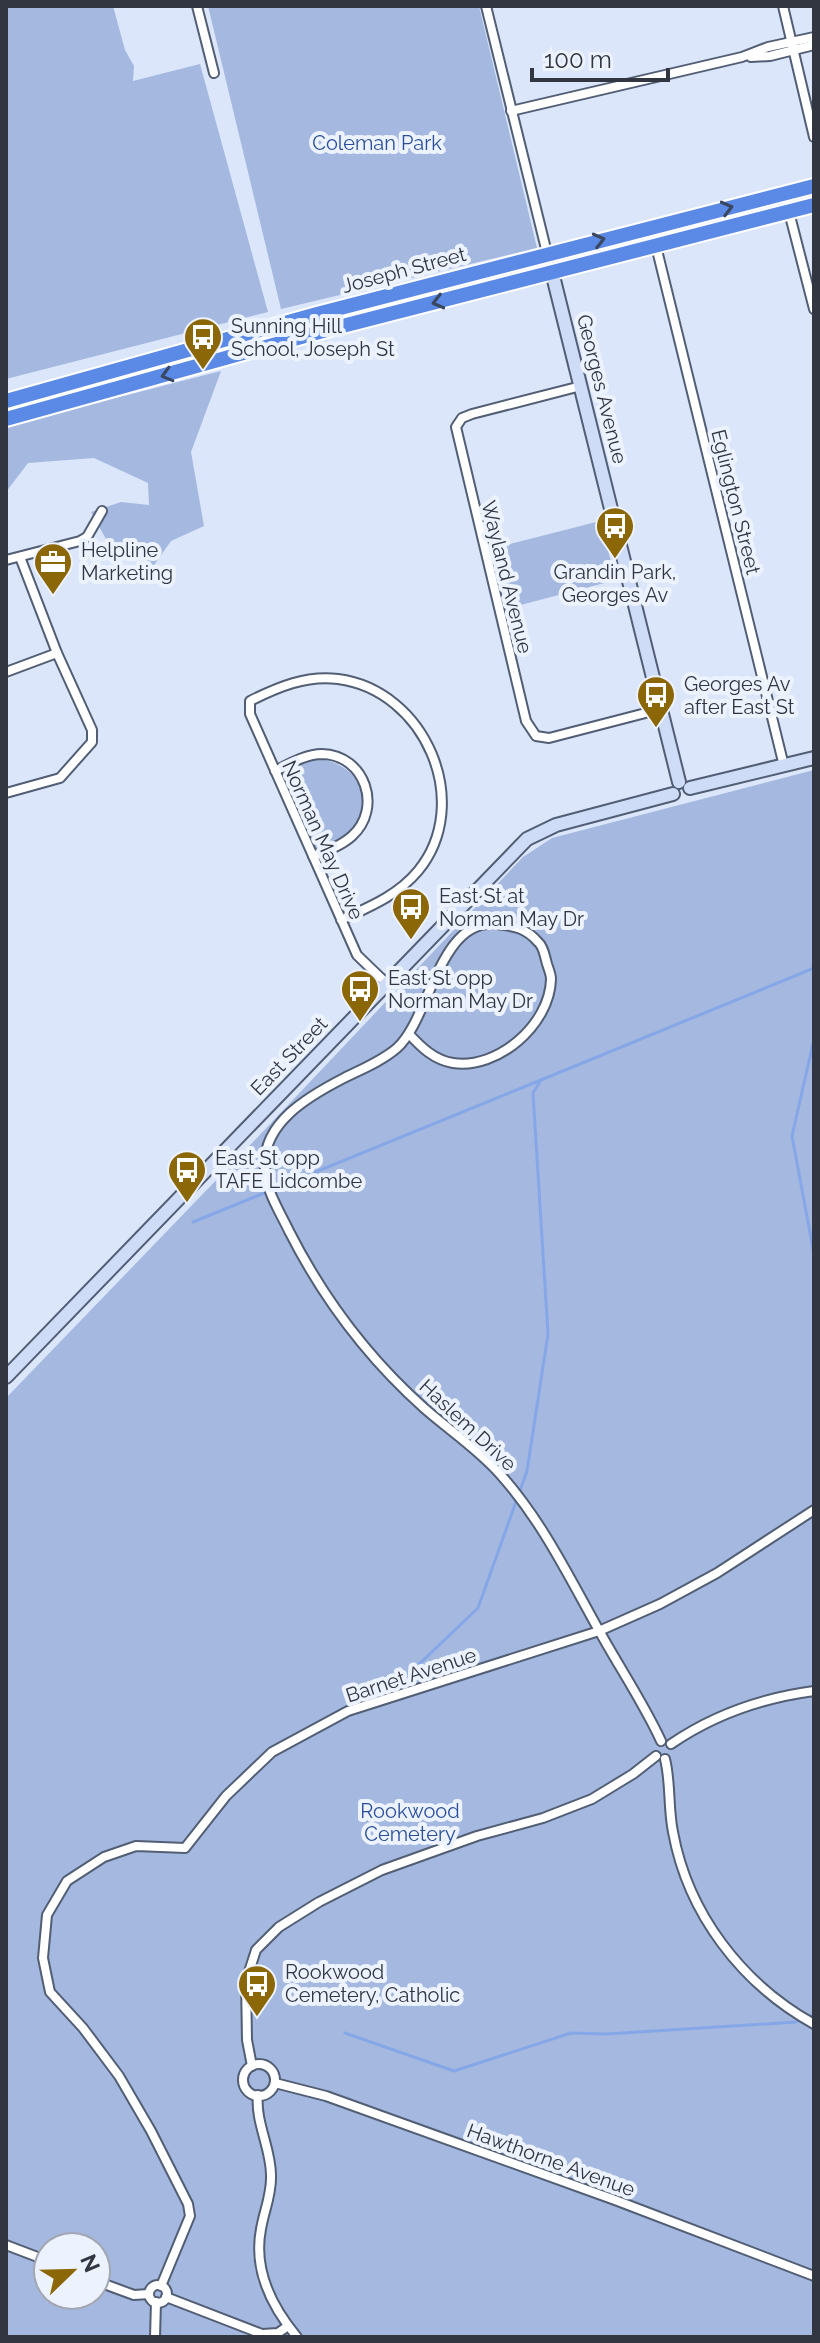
<svg xmlns="http://www.w3.org/2000/svg" width="820" height="2343" font-family="Raleway,sans-serif">
<style>
.green{fill:#a4b8e0;fill-rule:evenodd}
.lines{fill:none;stroke-linecap:round;stroke-linejoin:round}
.stream{stroke:#86a7e7;stroke-width:3}
.street-casing{stroke:#525e74;stroke-width:12}
.secondary-casing{stroke:#525e74;stroke-width:16}
.highway-casing{stroke:#fff;stroke-width:18}
.street{stroke:#fff;stroke-width:8}
.secondary{stroke:#cedcf8;stroke-width:12}
.highway{stroke:#5b89e6;stroke-width:14}
.oneway{stroke:#394761}
.labels{text-anchor:middle;stroke-width:8;stroke-linejoin:round;paint-order:stroke}
.park-label{font-size:20px;fill:#2b4f9b;stroke:#edf3fe}
.street-label{font-size:20px;fill:#313640;stroke:#edf3fe}
.poi-label{font-size:20px;fill:#313640;stroke:#edf3fe;text-anchor:start}
</style>
<rect width="100%" height="100%" fill="#dbe6fb"/>
<g class="green">
<path d="M6,6H113L125,50L134,66L133,81L200,64L268,312L6,379Z"/>
<path d="M208,6H479L537,248L281,309Z"/>
<path d="M221,371L191,452L204,526L171,541L154,565L111,548L91,512L121,502L149,505L148,483L94,458L28,463L6,492V426Z"/>
<path d="M600,521L616,580L509,608L494,548Z"/>
<path d="M315,759C344,759 374,786 362,818C355,835 331,844 316,850L282,773Z"/>
<path d="M814,770V2337H6V1398L252,1143L523,857L552,838ZM48,2247H96V2295H48Z"/>
</g>
<g class="lines">
<g class="stream">
<path d="M814,1039L792,1136L814,1254"/>
<path d="M193,1222L541,1080"/>
<path d="M395,1687L478,1608L527,1471L548,1334L533,1093L541,1080L814,968"/>
<path d="M345,2033L454,2071L571,2033L607,2034L796,2022L814,2014"/>
</g>
<defs>
<g id="street">
<path d="M197,6L214,73"/>
<path d="M486,6L547,253"/>
<path d="M783,6L814,137"/>
<path d="M751,57L770,56L814,45"/>
<path d="M511,111L742,57L768,47L814,37"/>
<path d="M789,212L814,309"/>
<path d="M656,246L784,766"/>
<path d="M581,386L472,414L462,418L456,427L526,721L536,736L549,738L661,709"/>
<path d="M6,560L80,541L87,537L102,511"/>
<path d="M6,672L57,653"/>
<path d="M275,771C289,764 306,754 322,754C365,755 383,808 352,836C341,846 326,851 313,856"/>
<path d="M6,793L60,778L92,742V730L57,653L20,557"/>
<path d="M341,920C369,907 397,896 418,871C474,803 425,690 338,679C306,675 278,687 250,701V714L357,955L386,983"/>
<path d="M409,1034C421,1047 434,1060 453,1063C497,1070 550,1025 551,979C551,973 547,966 546,960C544,953 543,946 538,942C526,928 514,926 497,924C439,917 431,1017 397,1048C382,1061 362,1069 344,1078C309,1096 261,1123 265,1169C266,1191 280,1212 289,1231C323,1298 368,1358 424,1408C449,1430 478,1449 500,1474C543,1522 570,1579 601,1634C621,1670 644,1704 661,1741"/>
<path d="M671,1744C715,1714 761,1698 814,1691"/>
<path d="M665,1759C671,1783 668,1808 673,1832C688,1914 742,1984 814,2024"/>
<circle cx="259" cy="2080" r="16"/>
<path d="M252,2066L247,2040L246,1981L256,1950L279,1927L319,1902L382,1870L477,1836L543,1818L592,1799L633,1774L656,1756"/>
<path d="M275,2083L326,2096L615,2200L814,2276"/>
<path d="M258,2095C255,2122 271,2148 271,2175C272,2194 264,2211 261,2229C253,2270 272,2307 297,2337"/>
<path d="M6,2245L48,2261"/>
<path d="M96,2281L134,2295L149,2294"/>
<circle cx="158" cy="2294" r="9"/>
<path d="M161,2286L190,2216L188,2204L151,2131L119,2076L83,2028L50,1992L43,1958L47,1915L67,1881L104,1857L136,1846L185,1848L226,1796L272,1752L348,1711L599,1631L660,1604L717,1573L814,1510"/>
<path d="M166,2297L262,2334L278,2333L288,2326"/>
<path d="M155,2337L156,2302"/>
</g>
<g id="secondary">
<path d="M552,272L679,782"/>
<path d="M690,788L814,758"/>
<path d="M6,1377L527,839L556,825L673,794"/>
</g>
<g id="highway">
<path d="M6,401L317,314L814,186"/>
<path d="M6,419L323,331L814,205"/>
</g>
</defs>
<use href="#street" class="street-casing"/>
<use href="#secondary" class="secondary-casing"/>
<use href="#highway" class="highway-casing"/>
<use href="#street" class="street"/>
<use href="#secondary" class="secondary"/>
<use href="#highway" class="highway"/>
</g>
<defs><path id="oneway-chevron" d="M-2-3.5L2.5 0L-2 3.5" fill="none" stroke-width="1.6" stroke-linecap="round" stroke-linejoin="round" transform="scale(2)"/></defs>
<g class="oneway">
<use href="#oneway-chevron" transform="translate(727 208) rotate(-14)"/>
<use href="#oneway-chevron" transform="translate(599 240) rotate(-14)"/>
<use href="#oneway-chevron" transform="translate(438 302) rotate(166)"/>
<use href="#oneway-chevron" transform="translate(167 375) rotate(164)"/>
</g>
<defs>
<symbol id="bus-pin" viewBox="-11 -11 22 30"><path d="M0 17L-7.5 6A9.5 9.5 0 1 1 7.5 6Z" fill="#8c6708" stroke="#edf3fe"/><path d="M-5-6H5V4H4V6H2V4H-2V6H-4V4H-5ZM-3.5-4V0h7V-4ZM-3.5 1.2v1.5H-2V1.2ZM2 1.2v1.5H3.5V1.2Z" fill="#fff"/></symbol>
<symbol id="office-pin" viewBox="-11 -11 22 30"><path d="M0 17L-7.5 6A9.5 9.5 0 1 1 7.5 6Z" fill="#8c6708" stroke="#edf3fe"/><path d="M-6-3h4V-5.5h4V-3h4V5H-6ZM-1-4.5V-3h2v-1.5ZM-6 0V1H6V0Z" fill="#fff"/></symbol>
</defs>
<g fill-rule="evenodd">
<use href="#bus-pin" x="181" y="315" width="44" height="60"/>
<use href="#bus-pin" x="593" y="504" width="44" height="60"/>
<use href="#office-pin" x="31" y="540" width="44" height="60"/>
<use href="#bus-pin" x="634" y="673" width="44" height="60"/>
<use href="#bus-pin" x="389" y="885" width="44" height="60"/>
<use href="#bus-pin" x="338" y="967" width="44" height="60"/>
<use href="#bus-pin" x="165" y="1148" width="44" height="60"/>
<use href="#bus-pin" x="235" y="1962" width="44" height="60"/>
</g>
<g class="labels">
<g class="park-label">
<text x="377" y="150">Coleman Park</text>
<text x="410" y="1818">Rookwood<tspan x="410" dy="23">Cemetery</tspan></text>
</g>
<g class="street-label">
<text transform="translate(404 270) rotate(-15)" y="7">Joseph Street</text>
<text transform="translate(602 389) rotate(76)" y="7">Georges Avenue</text>
<text transform="translate(736 502) rotate(76)" y="7">Eglington Street</text>
<text transform="translate(507 577) rotate(76)" y="7">Wayland Avenue</text>
<text transform="translate(323 840) rotate(66)" y="7">Norman May Drive</text>
<text transform="translate(289 1056) rotate(-46)" y="7">East Street</text>
<text transform="translate(468 1425) rotate(43)" y="7">Haslem Drive</text>
<text transform="translate(411 1675) rotate(-18)" y="7">Barnet Avenue</text>
<text transform="translate(551 2160) rotate(20)" y="7">Hawthorne Avenue</text>
</g>
<g class="poi-label">
<text x="231" y="333">Sunning Hill<tspan x="231" dy="23">School, Joseph St</tspan></text>
<text x="81" y="557">Helpline<tspan x="81" dy="23">Marketing</tspan></text>
<text x="615" y="579" text-anchor="middle">Grandin Park,<tspan x="615" dy="23">Georges Av</tspan></text>
<text x="684" y="691">Georges Av<tspan x="684" dy="23">after East St</tspan></text>
<text x="439" y="903">East St at<tspan x="439" dy="23">Norman May Dr</tspan></text>
<text x="388" y="985">East St opp<tspan x="388" dy="23">Norman May Dr</tspan></text>
<text x="215" y="1165">East St opp<tspan x="215" dy="23">TAFE Lidcombe</tspan></text>
<text x="285" y="1979">Rookwood<tspan x="285" dy="23">Cemetery, Catholic</tspan></text>
</g>
</g>
<rect width="820" height="2343" fill="none" stroke="#313640" stroke-width="16"/>
<g transform="translate(72 2271) rotate(67)"><circle r="38" fill="#edf3fe" stroke="#a2a7b2" stroke-width="2"/>
<path d="M0-6L14 30L0 20L-14 30Z" fill="#8c6708"/>
<text y="-12" font-size="22" font-weight="bold" text-anchor="middle" fill="#313640">N</text>
</g>
<path d="M532 68v12h136v-12" fill="none" stroke="#313640" stroke-width="4"/>
<text x="544" y="68" font-size="24" fill="#313640" stroke="#edf3fe" stroke-width="6" paint-order="stroke">100 m</text>
</svg>
